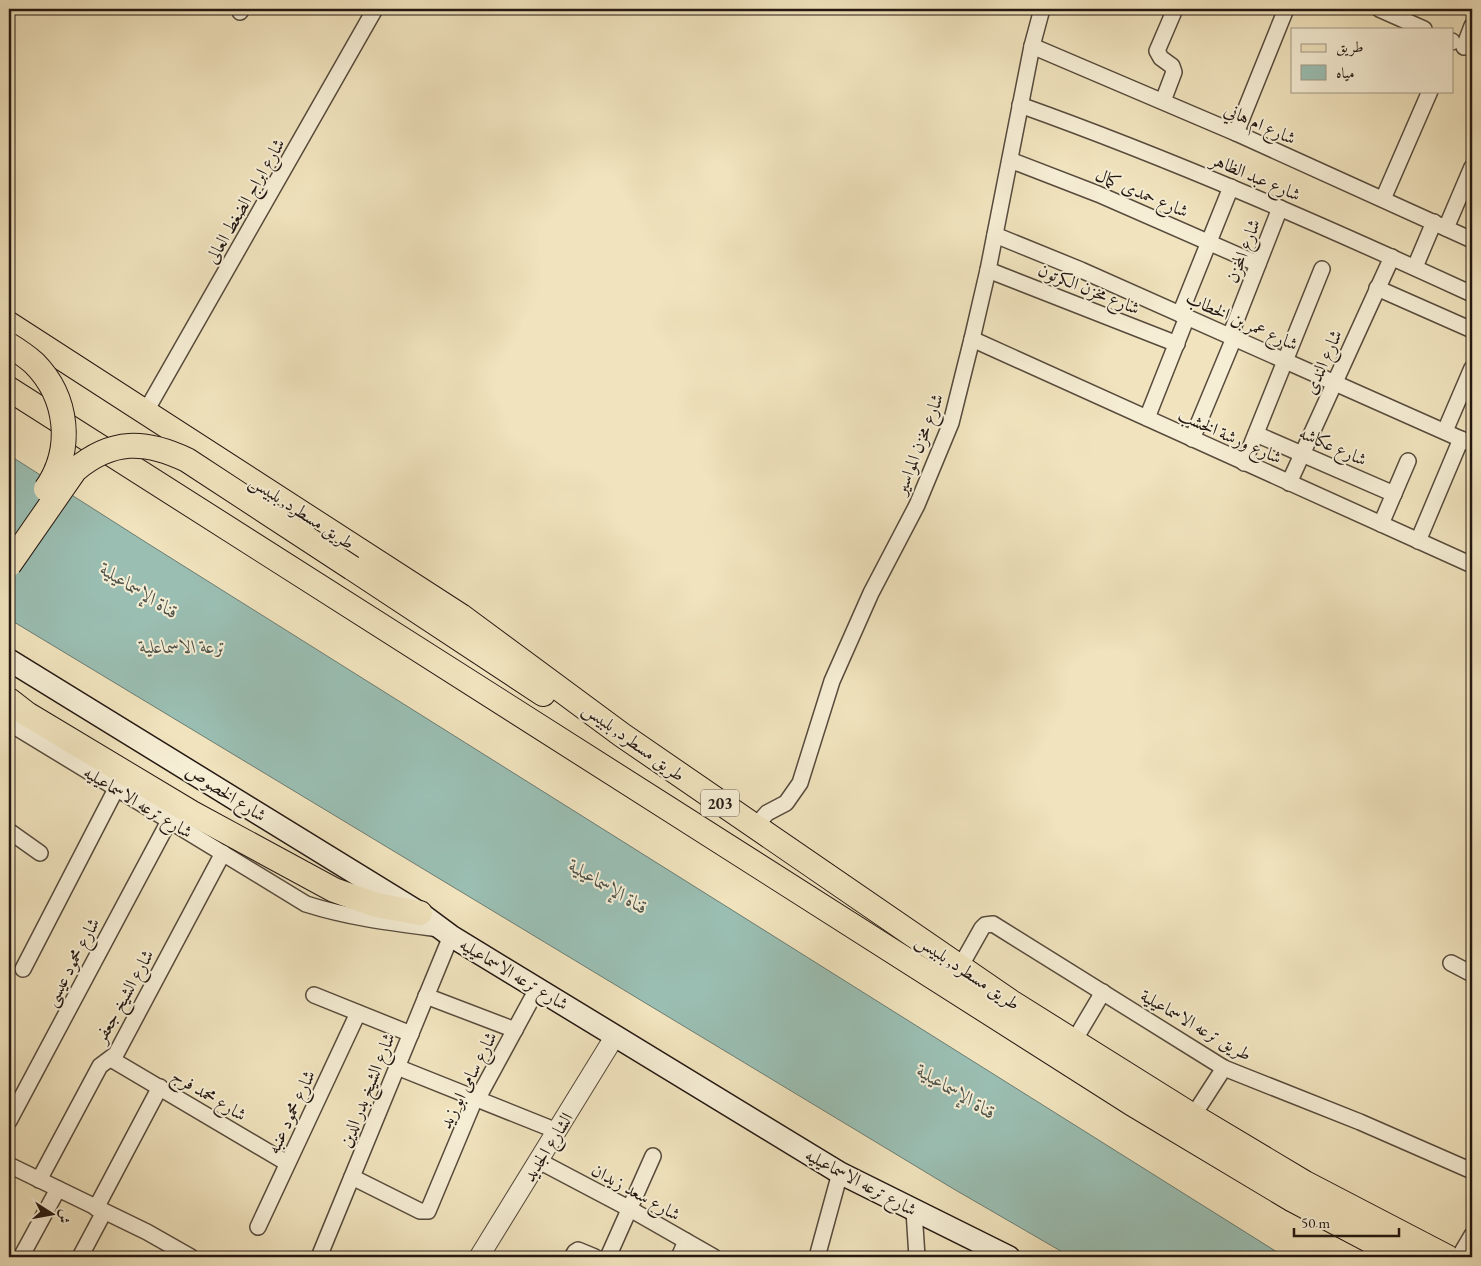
<svg xmlns="http://www.w3.org/2000/svg" width="1481" height="1266" font-family="'EB Garamond',Amiri,serif">
<style>
.water{fill:#9abeb2;stroke:#6b7c72}
.lines{fill:none;stroke-linecap:round;stroke-linejoin:round}
.minor-casing{stroke:#574b3d;stroke-width:18}
.tertiary-casing{stroke:#574b3d;stroke-width:21}
.secondary-casing{stroke:#241812;stroke-width:24}
.primary-casing{stroke:#241812;stroke-width:26}
.minor{stroke:#f5edd4;stroke-width:15}
.tertiary{stroke:#f5edd4;stroke-width:19}
.secondary{stroke:#f5edd4;stroke-width:21}
.primary{stroke:#f0e3bd;stroke-width:24}
.primary-bridge-casing{stroke:#241812;stroke-width:26;stroke-linecap:butt}
.primary-bridge{stroke:#f0e3bd;stroke-width:24}
.labels{text-anchor:middle;stroke-width:4;stroke-linejoin:round;paint-order:stroke}
.shield{fill:#f5edd4;stroke:#63584c;stroke-width:1}
.shield-label{font-size:16px;font-weight:bold;fill:#241812}
.street-label{font-size:18px;fill:#241812;stroke:#f5edd4}
.water-label{font-size:19px;font-style:italic;fill:#4d524a;stroke:#f5edd4}
</style>
<rect width="100%" height="100%" fill="#f0e3bd"/>
<filter id="stains"><feTurbulence type="fractalNoise" baseFrequency=".004" numOctaves="4"/><feColorMatrix values="0 0 0 0 .2 0 0 0 0 .09 0 0 0 0 .02 0 0 0 .5 -.17"/></filter>
<radialGradient id="worn" r=".72"><stop offset=".6" stop-color="#630" stop-opacity="0"/><stop offset="1" stop-color="#630" stop-opacity=".3"/></radialGradient>
<path class="water" d="M9,455L147,543L1285,1257H1071L952,1188L9,619Z"/>
<g class="lines">
<defs>
<g id="minor">
<path d="M1379,9L1424,29"/>
<path d="M240,12L242,9"/>
<path d="M1452,42V41"/>
<path d="M1032,46L1236,133L1472,240"/>
<path d="M1464,47L1472,26"/>
<path d="M1163,101L1174,72L1172,66L1161,58L1157,51L1175,9"/>
<path d="M1020,105C1174,160 1324,226 1472,294"/>
<path d="M1236,133L1286,9"/>
<path d="M1010,160L1098,194L1258,264"/>
<path d="M1383,199L1430,91"/>
<path d="M1446,228L1472,167"/>
<path d="M995,235L1081,270L1472,444"/>
<path d="M1415,267L1434,222"/>
<path d="M988,270L1177,344"/>
<path d="M1377,288L1472,330"/>
<path d="M1180,314L1231,187"/>
<path d="M1230,336L1280,208"/>
<path d="M972,339L1472,565"/>
<path d="M146,411L375,9"/>
<path d="M1147,418L1187,317"/>
<path d="M1445,431L1472,368"/>
<path d="M1256,434L1394,494"/>
<path d="M1192,439L1234,338"/>
<path d="M1244,463L1322,269"/>
<path d="M1289,483L1392,257"/>
<path d="M1381,524L1408,461"/>
<path d="M1418,541L1461,439"/>
<path d="M9,723L306,904C350,918 393,923 439,929"/>
<path d="M755,827L767,813L786,803L800,783L832,681L871,593L917,505L951,423L972,339L988,270L1032,46L1042,9"/>
<path d="M9,831L40,853"/>
<path d="M1451,963L1472,974"/>
<path d="M960,967L982,928L985,925L993,924L1224,1068L1360,1122L1472,1171"/>
<path d="M23,969L116,789"/>
<path d="M314,995L411,1034"/>
<path d="M426,996L515,1030"/>
<path d="M1074,1041L1103,992"/>
<path d="M111,1059L287,1163"/>
<path d="M397,1067L557,1131"/>
<path d="M1193,1116L1224,1068"/>
<path d="M9,1121L169,821"/>
<path d="M539,1161L630,1209L714,1257"/>
<path d="M9,1165L147,1232L191,1257"/>
<path d="M352,1177L420,1211H428L474,1101L479,1096L537,989"/>
<path d="M39,1180L100,1066L116,1054L223,853"/>
<path d="M96,1208L160,1087"/>
<path d="M914,1211L917,1257"/>
<path d="M258,1227L358,1013"/>
<path d="M21,1257L58,1189"/>
<path d="M80,1257L104,1212"/>
<path d="M319,1257L451,936"/>
<path d="M572,1257L575,1252L578,1250L595,1257"/>
<path d="M608,1257L653,1156"/>
<path d="M679,1257L686,1241"/>
<path d="M817,1257L840,1173"/>
<path d="M1459,1257L1472,1235"/>
</g>
<path id="tertiary" d="M479,1257L615,1036"/>
<path id="secondary" d="M9,660L420,913L451,936L840,1173L1009,1257"/>
<g id="primary">
<path d="M9,324L461,616L622,735L1011,1002L1193,1116L1305,1183L1447,1257"/>
<path d="M9,389L1131,1103L1293,1200L1401,1257"/>
<path d="M352,568L543,694"/>
<path d="M9,700L27,714L192,813L334,890L376,905L420,913"/>
</g>
</defs>
<use href="#minor" class="minor-casing"/>
<use href="#tertiary" class="tertiary-casing"/>
<use href="#secondary" class="secondary-casing"/>
<use href="#primary" class="primary-casing"/>
<use href="#minor" class="minor"/>
<use href="#tertiary" class="tertiary"/>
<use href="#secondary" class="secondary"/>
<use href="#primary" class="primary"/>
<defs>
<g id="primary-bridge">
<path d="M9,345C17,350 26,356 34,363C68,397 74,449 46,489"/>
<path d="M9,565L75,470C112,439 145,440 187,460L352,568"/>
</g>
</defs>
<use href="#primary-bridge" class="primary-bridge-casing"/>
<use href="#primary-bridge" class="primary-bridge"/>
</g>
<g class="labels">
<rect class="shield" x="701" y="789.5" width="38" height="27" rx="4"/>
<g class="shield-label">
<text x="720" y="809">203</text>
</g>
<g class="street-label">
<text transform="translate(1260 124) rotate(24)" y="6">شارع ام هاني</text>
<text transform="translate(1256 177) rotate(23)" y="6">شارع عبد الظاهر</text>
<text transform="translate(1142 193) rotate(23)" y="6">شارع حمدى كمال</text>
<text transform="translate(245 201) rotate(-60)" y="6">شارع ابراج الضغط العالى</text>
<text transform="translate(1243 251) rotate(-69)" y="6">شارع المخزن</text>
<text transform="translate(1089 289) rotate(22)" y="6">شارع مخزن الكرتون</text>
<text transform="translate(1242 321) rotate(24)" y="6">شارع عمر بن الخطاب</text>
<text transform="translate(1323 362) rotate(-66)" y="6">شارع الندى</text>
<text transform="translate(1230 436) rotate(24)" y="6">شارع ورشة الخشب</text>
<text transform="translate(919 444) rotate(-69)" y="6">شارع مخزن المواسير</text>
<text transform="translate(1333 446) rotate(24)" y="6">شارع عكاشه</text>
<text transform="translate(302 512) rotate(33)" y="6">طريق مسطرد, بلبيس</text>
<text transform="translate(634 742) rotate(36)" y="6">طريق مسطرد, بلبيس</text>
<text transform="translate(226 793) rotate(32)" y="6">شارع الخصوص</text>
<text transform="translate(138 802) rotate(31)" y="6">شارع ترعه الاسماعيليه</text>
<text transform="translate(72 962) rotate(-62)" y="6">شارع محمود عيسى</text>
<text transform="translate(968 972) rotate(34)" y="6">طريق مسطرد, بلبيس</text>
<text transform="translate(514 974) rotate(31)" y="6">شارع ترعه الاسماعيليه</text>
<text transform="translate(124 996) rotate(-61)" y="6">شارع الشيخ جعفر</text>
<text transform="translate(1196 1025) rotate(30)" y="6">طريق ترعه الاسماعيلية</text>
<text transform="translate(468 1080) rotate(-63)" y="6">شارع سامى ابو زيد</text>
<text transform="translate(367 1090) rotate(-68)" y="6">شارع الشيخ بدر الدين</text>
<text transform="translate(209 1095) rotate(31)" y="6">شارع محمد فرج</text>
<text transform="translate(291 1112) rotate(-65)" y="6">شارع محمود عنبه</text>
<text transform="translate(548 1147) rotate(-58)" y="6">الشارع الجديد</text>
<text transform="translate(861 1182) rotate(28)" y="6">شارع ترعه الاسماعيليه</text>
<text transform="translate(636 1192) rotate(29)" y="6">شارع سعد زيدان</text>
</g>
<g class="water-label">
<text transform="translate(140 590) rotate(32)" y="7">قناة الإسماعيلية</text>
<text x="183" y="653">ترعة الاسماعلية</text>
<text transform="translate(609 886) rotate(31)" y="7">قناة الإسماعيلية</text>
<text transform="translate(957 1091) rotate(31)" y="7">قناة الإسماعيلية</text>
</g>
</g>
<rect width="1481" height="1266" fill="none" stroke="#f0e3bd" stroke-width="30"/>
<rect x="10" y="10" width="1461" height="1246" fill="none" stroke="#241812" stroke-width="2.5"/>
<rect x="15" y="15" width="1451" height="1236" fill="none" stroke="#241812"/>
<rect x="1291" y="28" width="162" height="65" fill="#f5edd4" stroke="#a19886"/>
<rect x="1301" y="44" width="25" height="8" fill="#f0e3bd" stroke="#a19886"/>
<text x="1336" y="52" font-size="15" fill="#241812">طريق</text>
<rect x="1301" y="65" width="25" height="15" fill="#9abeb2" stroke="#a19886"/>
<text x="1336" y="78" font-size="15" fill="#241812">مياه</text>
<g transform="translate(52 1214) rotate(101)" stroke="#f5edd4" stroke-width="4" paint-order="stroke">
<path d="M0-4L9 19L0 12L-9 19Z" fill="#241812"/>
<text y="-8" font-size="14" font-weight="bold" text-anchor="middle" fill="#241812">ش</text>
</g>
<path d="M1294 1228v8h105v-8" fill="none" stroke="#241812" stroke-width="2.5"/>
<text x="1301" y="1228" font-size="15" fill="#241812" stroke="#f5edd4" stroke-width="4" paint-order="stroke">50 m</text>
<rect width="100%" height="100%" filter="url(#stains)"/>
<rect width="100%" height="100%" fill="url(#worn)"/>
</svg>
